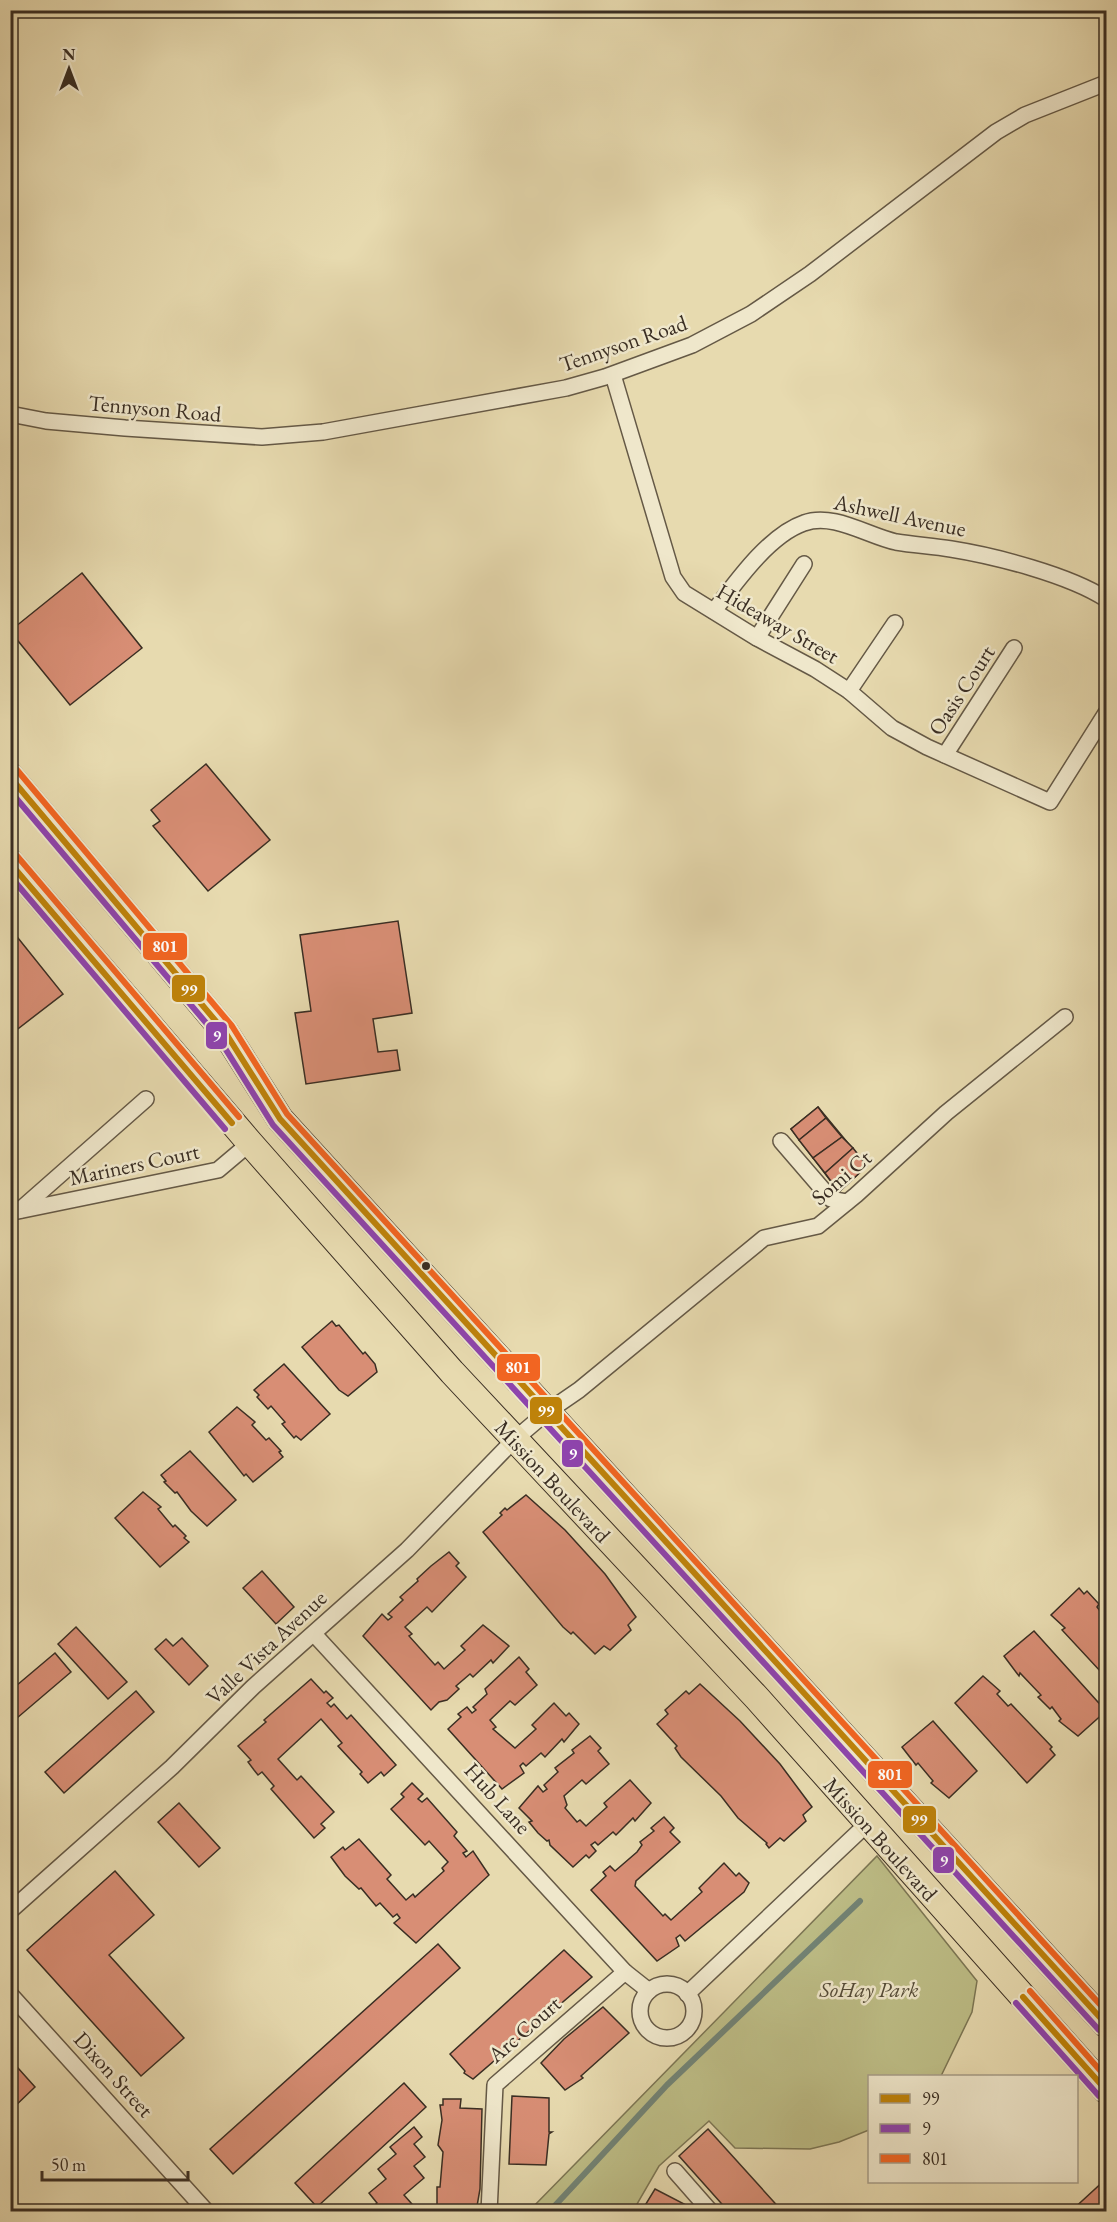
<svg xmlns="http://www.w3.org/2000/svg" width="1117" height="2222" font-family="'EB Garamond',serif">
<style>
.green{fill:#bdbd86;stroke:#7c7654;stroke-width:1.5}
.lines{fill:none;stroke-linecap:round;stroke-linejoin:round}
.stream{stroke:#728375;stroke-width:6}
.building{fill:#d88e75;stroke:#3a2e23;stroke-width:1.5}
.minor-casing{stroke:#655946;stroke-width:18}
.primary-casing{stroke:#3a2e23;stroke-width:28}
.minor{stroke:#efe7cb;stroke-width:15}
.primary{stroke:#e7daaf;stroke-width:26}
.bus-1-casing{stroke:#efe7cb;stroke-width:10}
.bus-2-casing{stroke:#efe7cb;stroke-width:10}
.bus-3-casing{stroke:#efe7cb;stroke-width:10}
.bus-1{stroke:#be820a;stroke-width:6}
.bus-2{stroke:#8e44ad;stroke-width:6}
.bus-3{stroke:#f26522;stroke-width:6}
.bus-dot{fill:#3a2e23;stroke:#efe7cb;stroke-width:2}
.labels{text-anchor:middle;stroke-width:5;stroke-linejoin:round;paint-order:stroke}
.street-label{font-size:22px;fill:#3a2e23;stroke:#efe7cb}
.park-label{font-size:22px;font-style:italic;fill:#544b37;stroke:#efe7cb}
.line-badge{stroke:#efe7cb;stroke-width:2}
.badge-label{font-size:16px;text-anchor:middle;font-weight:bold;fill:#fff}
</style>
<rect width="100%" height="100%" fill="#e7daaf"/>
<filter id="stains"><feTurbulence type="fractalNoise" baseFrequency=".00333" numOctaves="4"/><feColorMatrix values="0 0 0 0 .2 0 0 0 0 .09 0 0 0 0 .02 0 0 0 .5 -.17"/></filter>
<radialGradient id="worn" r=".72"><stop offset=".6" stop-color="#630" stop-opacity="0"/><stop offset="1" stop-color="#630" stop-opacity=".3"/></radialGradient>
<path class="green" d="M877,1856L977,1981L972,2012L941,2076H870L869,2130L839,2142L810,2149L735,2148L709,2121L659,2166L633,2211H529Z"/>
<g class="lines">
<path class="stream" d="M549,2212L667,2085L860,1901"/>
</g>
<g class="building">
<path d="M82,573L142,648L70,705L10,631Z"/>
<path d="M206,764L270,840L208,891L153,826L160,821L151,810Z"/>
<path d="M398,921L412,1013L373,1019L378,1052L397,1050L400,1070L306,1084L295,1013L311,1011L300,935Z"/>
<path d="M10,928L63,994L10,1035Z"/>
<path d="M818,1107L867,1166L839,1192L791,1129Z"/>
<path d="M818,1107L826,1118L799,1140L791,1129Z"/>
<path d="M826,1118L842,1137L813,1158L799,1140Z"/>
<path d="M842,1137L853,1148L825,1173L813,1158Z"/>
<path d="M853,1148L867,1166L839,1192L825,1173Z"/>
<path d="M332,1321L336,1326L339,1325L363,1354L365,1352L375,1364L377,1372L348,1396L339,1390L302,1347Z"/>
<path d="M284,1364L330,1414L301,1440L296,1436L294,1438L282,1424L285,1422L271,1406L268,1409L257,1397L259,1395L254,1390Z"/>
<path d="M237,1407L255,1422L252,1425L266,1440L269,1438L281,1451L279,1452L283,1457L253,1482L246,1474L244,1476L209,1432Z"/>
<path d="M190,1451L236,1500L207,1526L191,1511L177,1492L175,1493L164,1482L166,1481L161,1475Z"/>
<path d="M143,1492L161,1507L158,1509L173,1527L175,1525L186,1536L184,1538L189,1542L160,1567L115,1518Z"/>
<path d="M526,1495L565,1530L605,1574L636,1617L628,1625L631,1630L610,1650L604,1646L595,1654L573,1632L571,1634L563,1627L483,1532L502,1515L500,1513L505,1508L507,1510Z"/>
<path d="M449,1552L459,1563L456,1566L466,1577L432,1612L427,1607L405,1627L412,1634L409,1636L435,1665L438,1662L444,1669L465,1650L461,1646L483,1625L509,1646L493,1663L491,1660L473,1677L470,1674L456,1686L459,1689L447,1700L439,1702L431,1710L363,1636L382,1614L388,1620L392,1617L388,1614L403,1600L400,1597L418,1581L417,1579L431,1566Z"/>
<path d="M262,1571L294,1607L276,1624L243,1588Z"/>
<path d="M1079,1588L1084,1594L1087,1591L1099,1604L1097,1607L1106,1619V1675L1101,1672L1062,1630L1065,1628L1051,1615Z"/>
<path d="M76,1627L127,1682L108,1699L58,1644Z"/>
<path d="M1034,1631L1106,1711L1078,1736L1059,1721L1061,1719L1052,1707L1050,1709L1038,1697L1041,1695L1020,1673L1019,1676L1004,1656Z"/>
<path d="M182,1638L208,1666L189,1685L155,1649L166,1639L173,1646Z"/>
<path d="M55,1653L71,1672L10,1724V1691Z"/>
<path d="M519,1657L529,1669L526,1672L537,1685L515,1705L510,1701L490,1720L496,1727L493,1729L515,1748L536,1729L532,1725L554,1703L566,1716L569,1713L579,1724L564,1742L562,1739L545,1757L541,1753L526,1766L523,1763L520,1766L524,1773L502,1789L448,1729L461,1717L458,1714L467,1707L472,1713L476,1710L473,1707L487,1694L485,1689Z"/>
<path d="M983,1676L1000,1691L997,1694L1008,1706L1011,1704L1052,1747L1050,1749L1055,1755L1027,1783L955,1703Z"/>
<path d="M311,1679L324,1693L326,1691L333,1698L327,1703L331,1707L334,1704L347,1719L351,1715L396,1765L384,1776L381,1772L368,1783L360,1774L362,1772L338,1746L342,1743L321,1719L278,1759L297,1780L301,1776L334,1812L321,1824L325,1828L314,1838L271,1789L274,1786L262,1772L258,1775L254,1770L248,1762L251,1760L238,1746L266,1722L264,1720Z"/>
<path d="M700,1684L740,1721L780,1764L812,1807L803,1815L806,1821L784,1841L780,1838L769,1848L766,1844L767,1843L738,1818L721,1796L681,1757L675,1748L677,1746L657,1724L668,1714L665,1710L686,1691L689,1694Z"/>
<path d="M136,1691L154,1712L64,1793L45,1772Z"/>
<path d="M933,1721L977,1771L949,1798L931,1783L933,1781L918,1763L916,1765L902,1747Z"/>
<path d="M590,1736L601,1748L598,1751L609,1764L586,1784L582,1780L564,1796L567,1805L565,1808L577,1822L580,1820L586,1826L607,1807L604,1803L630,1780L651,1803L635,1821L633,1818L616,1835L613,1832L598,1845L595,1842L591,1845L596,1851L589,1858L586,1855L573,1867L550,1845L549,1840L547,1841L538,1833L529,1822L532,1821L519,1808L538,1786L543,1792L547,1789L544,1785L558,1772L555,1768L574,1753L572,1750Z"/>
<path d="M412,1783L423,1794L418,1799L422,1802L427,1798L457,1832L454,1836L467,1851L463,1853L466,1857L473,1851L489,1875L416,1943L394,1923L400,1918L397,1914L393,1917L380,1903L376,1906L361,1888L359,1889L345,1876L331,1857L343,1847L345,1850L359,1839L391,1875L387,1879L406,1900L413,1894L415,1897L444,1871L442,1868L448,1862L429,1841L425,1845L391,1809L404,1797L401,1794Z"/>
<path d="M179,1803L220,1848L199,1867L158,1822Z"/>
<path d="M664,1817L674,1828L670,1832L680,1842L636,1881L635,1886L663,1916L665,1914L671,1920L702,1892L699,1888L724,1863L736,1876L739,1873L749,1883L744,1892L685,1941L680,1935L676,1938L679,1946L657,1961L591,1890L606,1876L603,1872L610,1866L615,1871L637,1852L642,1845L640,1842L654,1831L651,1828Z"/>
<path d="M115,1871L154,1915L109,1955L184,2038L141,2076L27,1950Z"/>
<path d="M438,1944L460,1968L233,2174L210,2149Z"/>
<path d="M564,1950L592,1977L473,2079L464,2073L465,2071L450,2054Z"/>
<path d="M603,2007L629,2033L581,2076L583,2078L565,2090L541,2063L564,2039Z"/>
<path d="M18,2068L35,2087L13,2108L10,2106V2075Z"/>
<path d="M404,2083L426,2107L317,2207L295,2183Z"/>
<path d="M512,2096L549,2098V2132H552L549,2134L546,2165L509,2164Z"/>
<path d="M443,2099H461L460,2108L482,2109L480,2189L476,2212H437V2187H440L443,2152L438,2145L442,2120L440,2105H443Z"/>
<path d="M414,2127L422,2137L414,2144L425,2157L414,2166L424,2178L404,2195L419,2212H368L377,2203L369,2193L386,2179L378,2169L396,2154L390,2147Z"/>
<path d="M708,2129L783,2212H729L679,2156Z"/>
<path d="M1106,2179V2212H1070Z"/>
<path d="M655,2189L690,2207L688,2212H641Z"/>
</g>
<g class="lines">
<defs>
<g id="minor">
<path d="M613,375L673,577L684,593L757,638L815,669L849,691L892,728L927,747L1050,802L1106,713"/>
<path d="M10,414L46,421L125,428L262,437L323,432L566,388L605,377L692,345L751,314L810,274L996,132L1025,115L1106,83"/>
<path d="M714,611C736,582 769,535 804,523C833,512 868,536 896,542C914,545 933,546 951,549C995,556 1069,575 1106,599"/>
<path d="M757,638L804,564"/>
<path d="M849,691L895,623"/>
<path d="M945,755L1014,648"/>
<path d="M781,1141L831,1199L847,1202"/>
<path d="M20,1210L146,1099"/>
<path d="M18,1211L218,1170L250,1143"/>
<path d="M314,1634L625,1972L649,1991"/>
<path d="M10,1911L172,1767L253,1687L407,1550L514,1440L547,1412L579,1390L764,1238L818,1226L856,1195L946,1113L1065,1017"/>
<circle cx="667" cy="2011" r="27"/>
<path d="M10,1994L207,2212"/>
<path d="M687,1994L867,1824"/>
<path d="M675,2171L711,2212"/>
<path d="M489,2212L495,2085L625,1972"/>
</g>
<g id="primary">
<path d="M10,776L225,1032L280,1119L1106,2024"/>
<path d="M10,862L250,1143L452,1372L757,1698L1106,2090"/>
</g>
</defs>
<use href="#minor" class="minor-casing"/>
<use href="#primary" class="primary-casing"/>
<use href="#minor" class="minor"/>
<use href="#primary" class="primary"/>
<defs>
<g id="bus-1">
<path d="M10,777L225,1032L280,1119L1106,2024"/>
<path d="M10,863L232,1123"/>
<path d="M1023,1997L1106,2090"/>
</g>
<g id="bus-2">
<path d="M10,791L218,1037L273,1125L1099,2030"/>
<path d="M10,876L225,1129"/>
<path d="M1016,2003L1099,2096"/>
</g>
<g id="bus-3">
<path d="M17,770L232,1026L287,1114L1106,2011"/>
<path d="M17,856L239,1117"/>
<path d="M1030,1991L1106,2077"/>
</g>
</defs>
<use href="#bus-1" class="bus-1-casing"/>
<use href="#bus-2" class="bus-2-casing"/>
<use href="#bus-3" class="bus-3-casing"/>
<use href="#bus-1" class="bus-1"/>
<use href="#bus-2" class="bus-2"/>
<use href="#bus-3" class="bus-3"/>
</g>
<circle class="bus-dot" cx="426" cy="1266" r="5"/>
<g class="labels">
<g class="street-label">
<text transform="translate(623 343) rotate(-19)" y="8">Tennyson Road</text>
<text transform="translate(155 408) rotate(5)" y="8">Tennyson Road</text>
<text transform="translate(900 515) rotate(12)" y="8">Ashwell Avenue</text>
<text transform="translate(778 623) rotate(30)" y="8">Hideaway Street</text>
<text transform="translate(961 690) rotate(-57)" y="8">Oasis Court</text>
<text transform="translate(134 1164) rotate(-12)" y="8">Mariners Court</text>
<text transform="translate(841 1177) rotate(-41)" y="8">Somi Ct</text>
<text transform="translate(553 1481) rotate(47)" y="8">Mission Boulevard</text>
<text transform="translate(266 1647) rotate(-43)" y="8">Valle Vista Avenue</text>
<text transform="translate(498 1798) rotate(48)" y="8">Hub Lane</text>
<text transform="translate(881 1839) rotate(48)" y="8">Mission Boulevard</text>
<text transform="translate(524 2029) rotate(-41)" y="8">Arc Court</text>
<text transform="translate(114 2074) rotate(48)" y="8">Dixon Street</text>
</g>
<g class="park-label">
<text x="869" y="1997">SoHay Park</text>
</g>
</g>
<g class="line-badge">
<rect x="142" y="932" width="46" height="29" rx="6" fill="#f26522"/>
<rect x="171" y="974" width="35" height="29" rx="6" fill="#be820a"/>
<rect x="205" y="1021" width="23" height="29" rx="6" fill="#8e44ad"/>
<rect x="496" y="1353" width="45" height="29" rx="6" fill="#f26522"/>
<rect x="529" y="1396" width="34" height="29" rx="6" fill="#be820a"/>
<rect x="561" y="1439" width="23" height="29" rx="6" fill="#8e44ad"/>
<rect x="867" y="1760" width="46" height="29" rx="6" fill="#f26522"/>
<rect x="902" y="1805" width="35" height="29" rx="6" fill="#be820a"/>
<rect x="932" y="1846" width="23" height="28" rx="6" fill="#8e44ad"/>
</g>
<g class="badge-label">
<text x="165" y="952">801</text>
<text x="189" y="995">99</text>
<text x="217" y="1041">9</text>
<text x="518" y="1373">801</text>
<text x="546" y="1416">99</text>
<text x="573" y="1459">9</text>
<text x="890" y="1780">801</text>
<text x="919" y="1825">99</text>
<text x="944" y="1866">9</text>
</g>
<rect width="1117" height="2222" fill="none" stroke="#e7daaf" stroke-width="36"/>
<rect x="12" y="12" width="1093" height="2198" fill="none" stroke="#3a2e23" stroke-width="3"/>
<rect x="18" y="18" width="1081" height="2186" fill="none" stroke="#3a2e23" stroke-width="1.5"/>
<rect x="868" y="2075" width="210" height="108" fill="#efe7cb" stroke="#a79d88" stroke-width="1.5"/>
<rect x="880" y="2094" width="30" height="9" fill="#be820a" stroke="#a79d88" stroke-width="1.5"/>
<text x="922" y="2105" font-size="18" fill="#3a2e23">99</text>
<rect x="880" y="2124" width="30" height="9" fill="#8e44ad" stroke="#a79d88" stroke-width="1.5"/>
<text x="922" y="2135" font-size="18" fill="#3a2e23">9</text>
<rect x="880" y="2154" width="30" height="9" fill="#f26522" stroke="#a79d88" stroke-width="1.5"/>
<text x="922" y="2165" font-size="18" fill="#3a2e23">801</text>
<g transform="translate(69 69)" stroke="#efe7cb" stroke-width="4.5" paint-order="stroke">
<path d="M0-4.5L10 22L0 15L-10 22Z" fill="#3a2e23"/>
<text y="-9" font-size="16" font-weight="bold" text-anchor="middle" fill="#3a2e23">N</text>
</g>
<path d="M42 2171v9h146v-9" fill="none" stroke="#3a2e23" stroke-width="3"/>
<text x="51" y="2171" font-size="18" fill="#3a2e23" stroke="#efe7cb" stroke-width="4.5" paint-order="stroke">50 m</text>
<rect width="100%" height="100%" filter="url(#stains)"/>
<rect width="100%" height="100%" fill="url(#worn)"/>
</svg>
